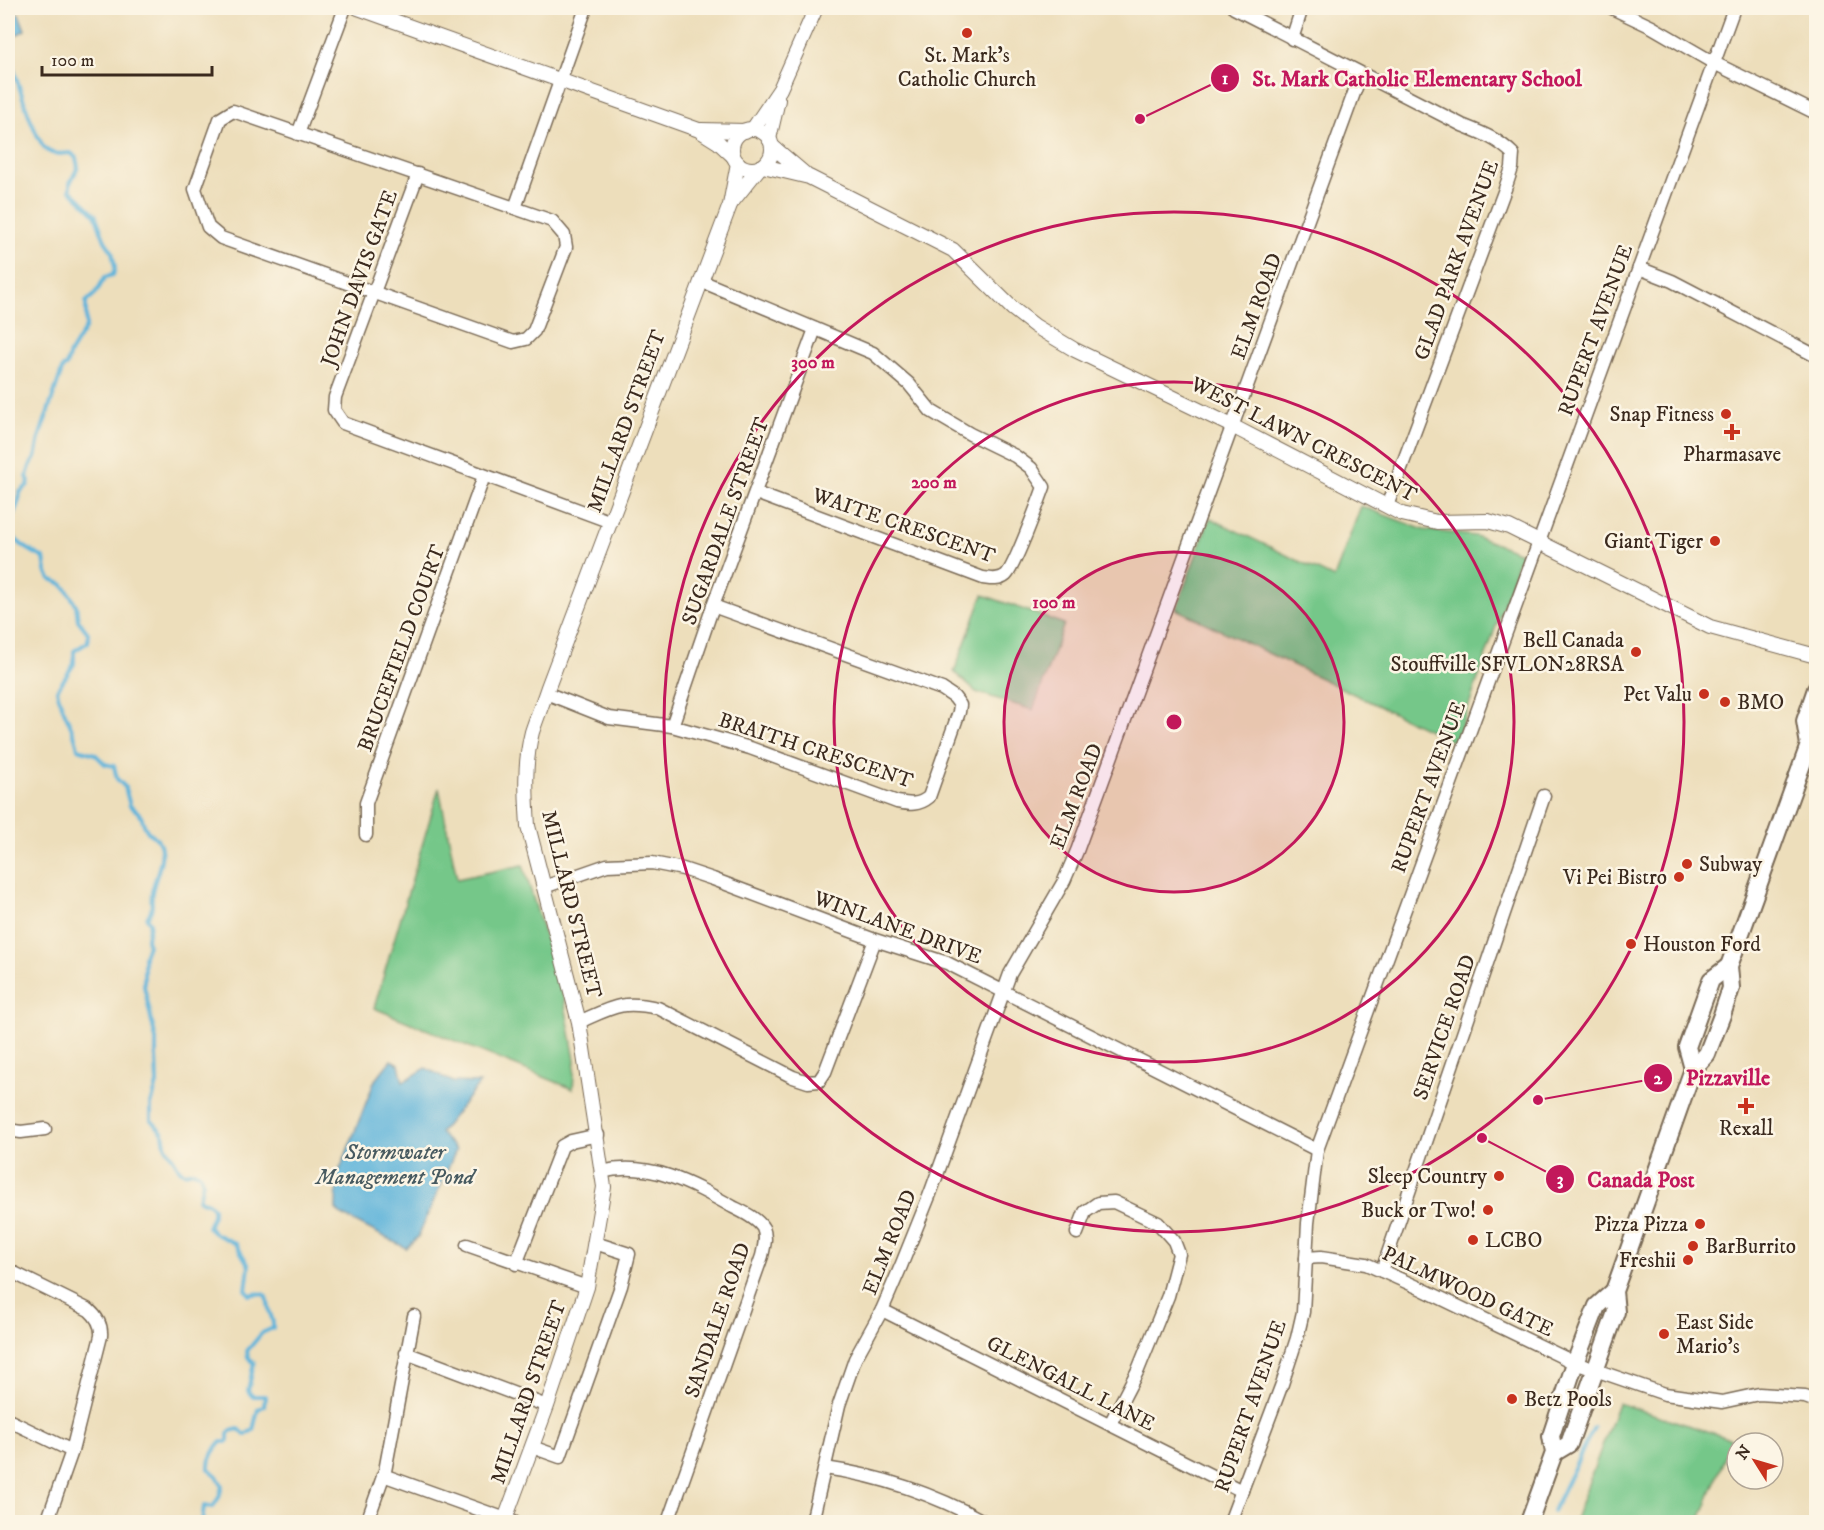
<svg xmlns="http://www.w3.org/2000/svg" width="1824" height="1530" font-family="'IM FELL DW Pica',serif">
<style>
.green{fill:#75c789;stroke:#587854;stroke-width:1.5}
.water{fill:#5eb4da;stroke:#4c6f7c;stroke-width:1.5}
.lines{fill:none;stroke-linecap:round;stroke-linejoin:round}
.stream{stroke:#5eb4da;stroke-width:4}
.minor-casing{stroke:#796955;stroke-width:15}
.tertiary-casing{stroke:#796955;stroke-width:16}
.secondary-casing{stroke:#796955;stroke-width:20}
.minor{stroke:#fff;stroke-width:12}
.tertiary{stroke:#fff;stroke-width:14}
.secondary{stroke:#fff;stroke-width:16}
.ring{fill:none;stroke:#c2185b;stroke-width:3}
.poi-dot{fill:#c8321e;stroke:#fcf5e5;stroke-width:2}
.labels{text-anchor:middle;stroke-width:5;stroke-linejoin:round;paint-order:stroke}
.poi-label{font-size:21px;fill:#3b2a1e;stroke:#fcf5e5;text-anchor:end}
.street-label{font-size:21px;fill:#3b2a1e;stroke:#fcf5e5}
.water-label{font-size:22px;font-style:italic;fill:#475a60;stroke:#fcf5e5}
.centre{fill:#c2185b;stroke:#fcf5e5;stroke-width:3}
.ring-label{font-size:18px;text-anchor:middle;font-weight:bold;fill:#c2185b;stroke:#fcf5e5;stroke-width:5;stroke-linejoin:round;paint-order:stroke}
.leader{fill:none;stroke:#c2185b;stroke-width:2}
.callout-dot{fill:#c2185b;stroke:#fcf5e5;stroke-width:2}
.mark-label{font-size:18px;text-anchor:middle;font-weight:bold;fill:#fff}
.callout-label{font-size:22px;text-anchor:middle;font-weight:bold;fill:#c2185b;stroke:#fcf5e5;stroke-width:5;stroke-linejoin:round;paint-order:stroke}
</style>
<rect width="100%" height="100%" fill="#fcf5e5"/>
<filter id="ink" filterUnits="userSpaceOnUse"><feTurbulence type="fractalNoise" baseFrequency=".0167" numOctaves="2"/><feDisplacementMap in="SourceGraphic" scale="12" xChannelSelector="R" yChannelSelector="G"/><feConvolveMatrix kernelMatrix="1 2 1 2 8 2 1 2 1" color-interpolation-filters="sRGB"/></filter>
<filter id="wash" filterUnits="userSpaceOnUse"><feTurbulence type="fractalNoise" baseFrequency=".008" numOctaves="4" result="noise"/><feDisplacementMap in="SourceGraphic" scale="24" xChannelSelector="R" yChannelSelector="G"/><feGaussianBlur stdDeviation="1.35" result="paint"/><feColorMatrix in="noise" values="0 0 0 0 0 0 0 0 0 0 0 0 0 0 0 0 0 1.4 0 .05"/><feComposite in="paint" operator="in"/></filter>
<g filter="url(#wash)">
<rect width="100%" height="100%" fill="#eddebb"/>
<g class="green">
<path d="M1361,506L1424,530L1475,536L1521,553L1456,743L1176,609L1210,518L1334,578Z"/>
<path d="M983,595L1064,624L1033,710L976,692L954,672Z"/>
<path d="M439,788L457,879L523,865L564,999L575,1060L573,1089L374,1008Z"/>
<path d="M1618,1403L1732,1439L1699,1522H1574Z"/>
</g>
<g class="water">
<path d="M12,14H19L25,30L15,36L10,28V48H8V16Z"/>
<path d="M391,1060L399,1064L403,1082L426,1068L453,1082L480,1083L440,1133L456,1150L418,1237L406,1248L340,1214L336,1209L337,1177L375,1080Z"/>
</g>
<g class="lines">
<g class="stream">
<path d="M8,52C15,71 34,142 48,151C55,156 64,153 71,153L76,158L78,167L70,183V190L95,214L105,241L112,251L115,268L113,275L105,277L96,293L86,302V327L70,353L66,366L63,367L39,438L35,458L30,466L27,476L29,482L27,486L20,492C20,503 16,507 12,518C3,538 29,550 44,558L46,571L50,579L62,584L67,590L76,605L78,620L88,633V642L74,651V664L57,690C61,711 75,728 78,749L95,754L105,764L114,766L117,779L125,787L130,806C147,817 139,820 148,832C150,834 154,835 156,838C169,853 155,875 152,892C150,905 155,906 147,918L150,923L147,938L148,945L144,956V986L156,1040V1056L157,1084L151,1104V1120L163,1133L165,1145L180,1170L184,1173L194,1171L200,1174L203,1182L199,1200L208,1203L213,1208V1215L208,1227L214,1233L236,1244L249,1266L246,1290L250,1295C266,1291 267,1294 269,1309C270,1316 274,1319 273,1328L262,1333L247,1351L248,1357L254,1363L248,1391L252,1396H265L264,1406L258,1409L253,1430L245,1435L239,1429L230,1431L228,1434V1440L226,1442H221C214,1450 208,1458 209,1469L217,1476L222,1486L219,1497L213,1507L204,1506L202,1522"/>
<path d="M1553,1511L1594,1427"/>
</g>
</g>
</g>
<g filter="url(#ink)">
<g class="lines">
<defs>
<g id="minor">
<path d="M1234,8L1462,125C1482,133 1498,139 1513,154L1512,168L1505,189L1387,506"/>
<path d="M1612,8L1652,27L1714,63L1816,113"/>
<path d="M1292,39L1302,8"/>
<path d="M233,111L552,221L564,235L566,247L534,331L526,339L513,342L221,238L208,227L195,189L220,119Z"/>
<path d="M298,134L345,8"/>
<path d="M418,174L335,397L334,410L343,423L611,522"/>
<path d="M515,208L586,8"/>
<path d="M1639,268L1672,281L1816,356"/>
<path d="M701,281L873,353L909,384L931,411L970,434L1015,456L1031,468L1044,487C1039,501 1014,568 1006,575C999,581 990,579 983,578L756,493"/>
<path d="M546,693L609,718L672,726L750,748L897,802C909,804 918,806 929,797L959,712L960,705L954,697L942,689L713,606"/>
<path d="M672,726L713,606L815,329"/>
<path d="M366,835V803L484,476"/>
<path d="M544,887L607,865L630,864L652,863L683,869L713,879L875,940L947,963L1317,1150"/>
<path d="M579,1022C613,1007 621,1000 658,1008L793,1077L808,1082L819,1081L825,1072L875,940"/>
<path d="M8,1130L21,1132L45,1129"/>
<path d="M601,1172C650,1160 692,1184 733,1207C743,1212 757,1218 763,1228C767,1237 764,1247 762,1256L668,1522"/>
<path d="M1077,1233L1085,1212L1098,1203L1114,1202L1158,1223L1174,1241L1179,1254L1168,1296L1138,1370L1110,1424"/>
<path d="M467,1245L587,1287"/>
<path d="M1306,1258L1321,1257L1366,1264L1422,1289L1575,1363L1665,1394L1722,1402L1759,1394L1805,1397L1816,1401"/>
<path d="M516,1264L562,1146L571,1141L598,1135"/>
<path d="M8,1270L89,1310C97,1317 102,1325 101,1336L72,1451L47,1522"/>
<path d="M1382,1271L1544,796"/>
<path d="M882,1310L1242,1491"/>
<path d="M406,1353L547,1406"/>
<path d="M8,1420L72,1451"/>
<path d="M532,1447L560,1457L621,1286L629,1254L595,1243"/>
<path d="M825,1468C882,1476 934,1494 985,1522"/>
<path d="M383,1475L514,1522"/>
<path d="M367,1522L385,1471L414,1316"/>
<path d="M812,1522L839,1405L855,1359L882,1310L901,1266L930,1194L1010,974L1064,881L1077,851L1361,74"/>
<path d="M1230,1522L1282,1384L1297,1338L1303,1312L1308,1223L1317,1150L1734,8"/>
</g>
<g id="tertiary">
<path d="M358,8L699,130L718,142L733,156"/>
<path d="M753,129L780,89L816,8"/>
<circle cx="752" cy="149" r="20"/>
<path d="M701,130L745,131"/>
<path d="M769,139L778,100"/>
<path d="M772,146L805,174"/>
<path d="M763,166L809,177L953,250L1013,309L1035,326L1075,350L1232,426L1402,514L1437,522L1488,521L1509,527L1710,627L1816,656"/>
<path d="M731,203L760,167"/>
<path d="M504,1522L547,1406L587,1287L604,1187L579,1022L528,826C526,795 524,763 532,732C537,717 543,702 548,687L730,205L738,163"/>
</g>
<g id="secondary">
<path d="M1809,745L1805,721L1816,689"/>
<path d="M1693,1069L1687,1047L1711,980L1729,966"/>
<path d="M1554,1453L1569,1444L1616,1312L1614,1291L1622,1269L1693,1069L1707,1054L1722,1015L1731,988L1729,966L1809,745L1816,738"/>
<path d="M1529,1522L1554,1453L1551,1436L1575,1363L1597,1306L1614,1291"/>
</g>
</defs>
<use href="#minor" class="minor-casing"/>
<use href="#tertiary" class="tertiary-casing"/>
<use href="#secondary" class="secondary-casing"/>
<use href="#minor" class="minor"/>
<use href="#tertiary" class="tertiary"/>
<use href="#secondary" class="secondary"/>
</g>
</g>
<circle cx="1174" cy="722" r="170" fill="#c2185b" fill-opacity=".12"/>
<g class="ring">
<circle cx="1174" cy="722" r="170"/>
<circle cx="1174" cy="722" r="340"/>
<circle cx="1174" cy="722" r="510"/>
</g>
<g class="poi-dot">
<circle cx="967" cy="33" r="6"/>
<circle cx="1726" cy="414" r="6"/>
<path d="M1729 423h6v6h6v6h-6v6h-6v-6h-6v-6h6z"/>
<circle cx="1715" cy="541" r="6"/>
<circle cx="1636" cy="652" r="6"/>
<circle cx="1704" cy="694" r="6"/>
<circle cx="1725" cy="702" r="6"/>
<circle cx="1687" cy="864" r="6"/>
<circle cx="1679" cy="877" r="6"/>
<circle cx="1631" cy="944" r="6"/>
<path d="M1743 1097h6v6h6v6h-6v6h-6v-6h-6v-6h6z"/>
<circle cx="1499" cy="1176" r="6"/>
<circle cx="1488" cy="1210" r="6"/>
<circle cx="1700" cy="1224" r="6"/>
<circle cx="1473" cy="1240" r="6"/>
<circle cx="1693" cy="1246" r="6"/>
<circle cx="1688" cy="1260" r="6"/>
<circle cx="1664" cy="1334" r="6"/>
<circle cx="1512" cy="1399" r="6"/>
</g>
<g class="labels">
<g class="poi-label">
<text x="967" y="62" text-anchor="middle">St. Mark's<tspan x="967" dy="24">Catholic Church</tspan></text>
<text x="1714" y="421">Snap Fitness</text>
<text x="1732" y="461" text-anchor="middle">Pharmasave</text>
<text x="1703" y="548">Giant Tiger</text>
<text x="1624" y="647">Bell Canada<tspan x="1624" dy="24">Stouffville SFVLON28RSA</tspan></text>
<text x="1692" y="701">Pet Valu</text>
<text x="1737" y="709" text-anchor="start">BMO</text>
<text x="1699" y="871" text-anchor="start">Subway</text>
<text x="1667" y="884">Vi Pei Bistro</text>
<text x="1643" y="951" text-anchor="start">Houston Ford</text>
<text x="1746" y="1135" text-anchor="middle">Rexall</text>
<text x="1487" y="1183">Sleep Country</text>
<text x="1476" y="1217">Buck or Two!</text>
<text x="1688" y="1231">Pizza Pizza</text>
<text x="1485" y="1247" text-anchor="start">LCBO</text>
<text x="1705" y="1253" text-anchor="start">BarBurrito</text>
<text x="1676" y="1267">Freshii</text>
<text x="1676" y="1329" text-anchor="start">East Side<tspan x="1676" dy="24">Mario's</tspan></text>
<text x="1524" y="1406" text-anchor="start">Betz Pools</text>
</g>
<g class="street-label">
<text transform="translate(1456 260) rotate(-70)" y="7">GLAD PARK AVENUE</text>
<text transform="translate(359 278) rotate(-70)" y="7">JOHN DAVIS GATE</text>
<text transform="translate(1256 306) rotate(-70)" y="7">ELM ROAD</text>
<text transform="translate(1595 330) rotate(-70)" y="7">RUPERT AVENUE</text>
<text transform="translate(626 421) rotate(-70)" y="7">MILLARD STREET</text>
<text transform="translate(1304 439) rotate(27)" y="7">WEST LAWN CRESCENT</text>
<text transform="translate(725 521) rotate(-70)" y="7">SUGARDALE STREET</text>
<text transform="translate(904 525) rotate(19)" y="7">WAITE CRESCENT</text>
<text transform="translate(401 648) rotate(-70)" y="7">BRUCEFIELD COURT</text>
<text transform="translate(816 750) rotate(18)" y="7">BRAITH CRESCENT</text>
<text transform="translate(1428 787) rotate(-70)" y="7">RUPERT AVENUE</text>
<text transform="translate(1076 796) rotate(-69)" y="7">ELM ROAD</text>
<text transform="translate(572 904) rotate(76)" y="7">MILLARD STREET</text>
<text transform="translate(898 927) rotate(20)" y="7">WINLANE DRIVE</text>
<text transform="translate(1444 1027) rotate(-71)" y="7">SERVICE ROAD</text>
<text transform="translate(889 1242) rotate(-68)" y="7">ELM ROAD</text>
<text transform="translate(1468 1291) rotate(25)" y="7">PALMWOOD GATE</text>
<text transform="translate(717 1320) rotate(-71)" y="7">SANDALE ROAD</text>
<text transform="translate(1071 1383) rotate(27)" y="7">GLENGALL LANE</text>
<text transform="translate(528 1392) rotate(-71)" y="7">MILLARD STREET</text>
<text transform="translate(1250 1406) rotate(-71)" y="7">RUPERT AVENUE</text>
</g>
<g class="water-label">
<text x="395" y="1159">Stormwater<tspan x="395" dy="25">Management Pond</tspan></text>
</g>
</g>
<circle cx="1174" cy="722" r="9" class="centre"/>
<g class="ring-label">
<text x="813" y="368">300 m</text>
<text x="934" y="488">200 m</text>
<text x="1054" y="608">100 m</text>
</g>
<path class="leader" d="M1140 119L1225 78M1538 1100L1658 1078M1482 1138L1560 1179"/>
<g class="callout-dot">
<circle cx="1140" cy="119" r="6"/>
<circle cx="1538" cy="1100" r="6"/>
<circle cx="1482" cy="1138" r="6"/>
<circle cx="1225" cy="78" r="15"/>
<circle cx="1658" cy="1078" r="15"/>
<circle cx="1560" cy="1179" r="15"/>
</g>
<g class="mark-label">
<text x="1225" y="84">1</text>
<text x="1658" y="1084">2</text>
<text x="1560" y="1185">3</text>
</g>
<g class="callout-label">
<text x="1417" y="86">St. Mark Catholic Elementary School</text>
<text x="1728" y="1085">Pizzaville</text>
<text x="1641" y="1187">Canada Post</text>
</g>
<rect width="1824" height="1530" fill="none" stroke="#fcf5e5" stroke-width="30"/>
<g transform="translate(1755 1461) rotate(307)"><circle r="28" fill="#fcf5e5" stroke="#afa495" stroke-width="1.5"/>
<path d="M0-4.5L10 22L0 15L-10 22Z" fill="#c8321e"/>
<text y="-9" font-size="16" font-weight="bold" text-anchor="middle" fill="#3b2a1e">N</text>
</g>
<path d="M42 66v9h170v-9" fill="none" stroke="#3b2a1e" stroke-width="3"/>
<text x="51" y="66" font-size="18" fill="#3b2a1e" stroke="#fcf5e5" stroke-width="4.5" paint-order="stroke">100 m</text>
</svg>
